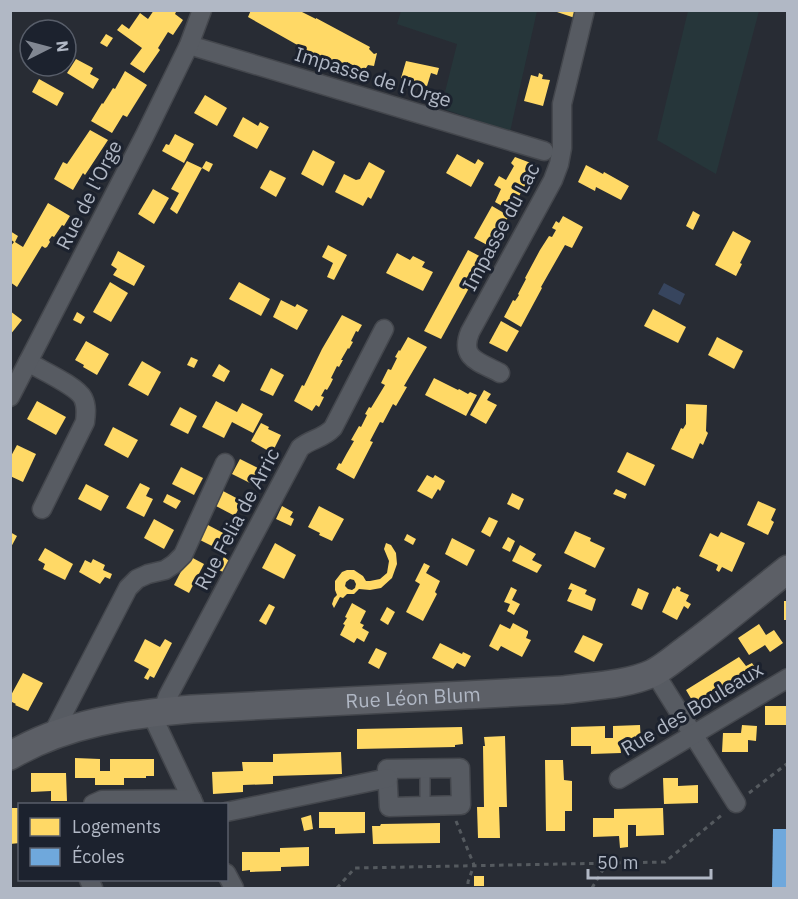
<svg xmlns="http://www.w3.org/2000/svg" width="798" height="899" font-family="'IBM Plex Sans',sans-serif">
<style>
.green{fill:#26363a}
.water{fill:#37455e}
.homes{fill:#ffd966;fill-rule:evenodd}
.schools{fill:#6fa8dc}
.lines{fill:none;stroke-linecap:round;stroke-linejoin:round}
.service-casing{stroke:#44474d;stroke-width:12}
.minor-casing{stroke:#44474d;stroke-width:21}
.secondary-casing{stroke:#44474d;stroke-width:30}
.path{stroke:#555a5f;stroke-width:3;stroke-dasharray:4.5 4.5;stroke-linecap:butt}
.service{stroke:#575b62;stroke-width:9}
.minor{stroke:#575b62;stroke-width:18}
.secondary{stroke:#5c5f66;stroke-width:27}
.labels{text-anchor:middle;stroke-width:6;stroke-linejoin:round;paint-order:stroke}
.street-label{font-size:20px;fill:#b1b8c5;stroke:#1c222e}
</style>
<rect width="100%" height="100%" fill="#282c34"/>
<g class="green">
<path d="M401,11H537L510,132L441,108L457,44L397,24Z"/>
<path d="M688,11H759L716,174L657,140Z"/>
</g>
<path class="water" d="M664,283L685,294L680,305L658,294Z"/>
<g class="homes">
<path d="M154,10H177L175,14L183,20L173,35L168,32L158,48L160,50L144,73L130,64L142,48L117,30L122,24L129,29L140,13L148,19Z"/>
<path d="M251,10H298L316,19V18L370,47L369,49L374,54L377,53L374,66L368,65L364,71L347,62L344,67L333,61L331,64L248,17Z"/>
<path d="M551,10H577L575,18Z"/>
<path d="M106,34L113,38L107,47L100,43Z"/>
<path d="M76,59L93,68L90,74L99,79L93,89L67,73Z"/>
<path d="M406,61L439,68L437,75L431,73L427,86L401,78Z"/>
<path d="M125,71L147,85L127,117L123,115L112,133L91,121L102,103L103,104L113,88L115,89Z"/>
<path d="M539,73L543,75L542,79L550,80L543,106L524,101L531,75L538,77Z"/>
<path d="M39,79L64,93L57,106L32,92Z"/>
<path d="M205,95L227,108L217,126L194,113Z"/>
<path d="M243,117L258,126L260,122L269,127L257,149L233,136Z"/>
<path d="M90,130L108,140L85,175L83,173L73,190L54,179L63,162L67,164Z"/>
<path d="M175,134L194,144L184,163L162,151L166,144L169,145Z"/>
<path d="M313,150L335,162L323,186L301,174Z"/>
<path d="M457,154L475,164L478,159L484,163L471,187L446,173Z"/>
<path d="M515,157L536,165L511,211L495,202L501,189L494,185L499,176L506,180L514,166L511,163Z"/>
<path d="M187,161L202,168L206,161L213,164L209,172L202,168L177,214L170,209L179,193L171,189Z"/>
<path d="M369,162L385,171L371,199L368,197L363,206L335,192L344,174L356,180L360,179Z"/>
<path d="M586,165L603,174L604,172L629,186L621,200L596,187L595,191L578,182Z"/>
<path d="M270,170L286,178L276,197L260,188Z"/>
<path d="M153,189L169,198L154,224L138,214Z"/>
<path d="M48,203L70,216L64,226L62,225L54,237L52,236L49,240L50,242L47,247L45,248L42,246L17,287L10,282V247L14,242L10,239V231L18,236L15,242L23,247Z"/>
<path d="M492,206L509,216L491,247L474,238Z"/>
<path d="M693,211L700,215L693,230L686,226Z"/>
<path d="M563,216L583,227L572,248L565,245L541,287L542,288L521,327L504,317L513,300L515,301L519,295L518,294L526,279L525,278L540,250L549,236L552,237L556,230L552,228L556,221L559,223Z"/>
<path d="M733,231L751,241L740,263L742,264L736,276L715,265Z"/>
<path d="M328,245L347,255L334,280L327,277L333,263L322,257Z"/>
<path d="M468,250L485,259L441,339L424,331Z"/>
<path d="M118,251L145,266L134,286L113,275L117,269L111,265Z"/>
<path d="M397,253L410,260L413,256L425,262L422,267L433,272L423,291L386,273Z"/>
<path d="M110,282L128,293L111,322L93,312Z"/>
<path d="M239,282L270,299L261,316L229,299Z"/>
<path d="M281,300L295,307L297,304L308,310L297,330L273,317Z"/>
<path d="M653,309L686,327L678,343L644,326Z"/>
<path d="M10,311L22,320L10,335Z"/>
<path d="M77,312L85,317L81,324L73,320Z"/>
<path d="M342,315L362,325L358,332L356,331L351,341L353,342L349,349L348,348L341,360H343L339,367L337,366L331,378L333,379L330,385L327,390L325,389L321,396L324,397L319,407L316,405L312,411L294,401L302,385L304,386L322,349Z"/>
<path d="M501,321L519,331L507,352L489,343Z"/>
<path d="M408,337L427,347L404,386L407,387L396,406L393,404L383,423L380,422L370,441L373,442L354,479L336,469L339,463L341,464L347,453L354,441L351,440L359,426L361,427L367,415L365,414L369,407L371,408L385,385L381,383L388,369L391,370L397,358L395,357L399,350L400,351Z"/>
<path d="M717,337L743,351L734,369L708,355Z"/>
<path d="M86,341L109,354L97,375L83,367L84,365L75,360Z"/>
<path d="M191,357L198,360L194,368L187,365Z"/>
<path d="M142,361L161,372L148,396L128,385Z"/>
<path d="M219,364L230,371L224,382L212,376Z"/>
<path d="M271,368L284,375L273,396L260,390Z"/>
<path d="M434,378L458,390L459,389L468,394L470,392L477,395L466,416L425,395Z"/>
<path d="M484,390L491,394L487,400L497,405L486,424L470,415Z"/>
<path d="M37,401L66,417L56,435L27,419Z"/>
<path d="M216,401L237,412L242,403L263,414L253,433L232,422L224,438L202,427Z"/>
<path d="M686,404L707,405L706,431L708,433L703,445L700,443L693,459L671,449L681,428L683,429L686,424Z"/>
<path d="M180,407L197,416L188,434L170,425Z"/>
<path d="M261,423L269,427L268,429L281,435L272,453L251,441Z"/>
<path d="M113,427L138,440L128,458L104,445Z"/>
<path d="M17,445L36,454L23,482L10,476V458Z"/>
<path d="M627,452L655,465L645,486L617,472Z"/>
<path d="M240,459L260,469L252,484L232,474Z"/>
<path d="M181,467L203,478L194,495L172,484Z"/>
<path d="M427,475L433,478L435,475L445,481L440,491L438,489L432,499L417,491Z"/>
<path d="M140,483L150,488L146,496L153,499L144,517L126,508Z"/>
<path d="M86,484L109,496L101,511L78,499Z"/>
<path d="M616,489L627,494L625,499L613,494Z"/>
<path d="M223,491L242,501L235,516L216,506Z"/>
<path d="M512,493L524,499L519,510L507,504Z"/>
<path d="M167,494L181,501L176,509L163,502Z"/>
<path d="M758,501L776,509L771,520L774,522L768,535L747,525Z"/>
<path d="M282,506L293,512L290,517L294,519L291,526L276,519Z"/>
<path d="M319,506L344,519L332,541L319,535L320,533L308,527Z"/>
<path d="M489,517L498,521L490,537L481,532Z"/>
<path d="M154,519L174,530L164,549L144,538Z"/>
<path d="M206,524L227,535L220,550L198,539Z"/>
<path d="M575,531L591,538L590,541L605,548L595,568L564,553Z"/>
<path d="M10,532L17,536L10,549Z"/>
<path d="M721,532L745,543L732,572L722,567L719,572L716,570L718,565L699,556L710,533L718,537Z"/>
<path d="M407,534L416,539L413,545L404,540Z"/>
<path d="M508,537L515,541L510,552L502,548Z"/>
<path d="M452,538L475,550L467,566L445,554Z"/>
<path d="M275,543L296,555L284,579L262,568Z"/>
<path d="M386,543L391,545L396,553L397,564L392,578L381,588L370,590L359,589L354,594H347L343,598L340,597L334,608L332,604L334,598L337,595L335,590V581L342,572L347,570H354L363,576L366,581H370L380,579L387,573L389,561L384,549ZM350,579L354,580L356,584L355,588L352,590L348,589L345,586L346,582Z"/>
<path d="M520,545L536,554L532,560L542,565L537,573L512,561Z"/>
<path d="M45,548L73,564L65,580L43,569L45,564L38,560Z"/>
<path d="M189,556L204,564L189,593L174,585Z"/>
<path d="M224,557L229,561L223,572L217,569Z"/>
<path d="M93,559L105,565L103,570L112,574L110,579L105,577L100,584L79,572L85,560L91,563Z"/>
<path d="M424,563L430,566L426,573L440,581L435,592L437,594L423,621L406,612L420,584L415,581Z"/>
<path d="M571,583L587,590L585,594L596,599L592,611L567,601L572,590L568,589Z"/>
<path d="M677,586L681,588L680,591L689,595L686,601L691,604L688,609L684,606L677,620L662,612L673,588L675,589Z"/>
<path d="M511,587L517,590L512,600L520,604L514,615L507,611L510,604L504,602Z"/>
<path d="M638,588L649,593L642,610L631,605Z"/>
<rect x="784" y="601" width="4" height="19"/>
<path d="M352,603L366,611L360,623L364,625L362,628L369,632L364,642L357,638L354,643L340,635L345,625L343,624L347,618L345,617Z"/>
<path d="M269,604L275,607L266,625L259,621Z"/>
<path d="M387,607L395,612L388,625L380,620Z"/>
<path d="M513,623L528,631V633L526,638L531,640L522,657L501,646L498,651L489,646L500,624L510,629Z"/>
<path d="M759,624L766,635L774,630L783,643L770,652L765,645L749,655L738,638Z"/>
<path d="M583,635L603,644L594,662L574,652Z"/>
<path d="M145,639L160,647L165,639L172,643L154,678L150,676L148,680L144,678L149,669L134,661Z"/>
<path d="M440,643L462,654L463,652L471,656L465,667L457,663L453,669L432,658Z"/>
<path d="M376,648L387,653L379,669L368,663Z"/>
<path d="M739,657L746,666L752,663L760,675L747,683L743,678L727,688L730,694L718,702L714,696L696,707L686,690Z"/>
<path d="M23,673L43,683L28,711L15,705L16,704L10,701V697Z"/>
<rect x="765" y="706" width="23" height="19"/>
<path d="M640,725L641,744L620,745L621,753L591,754V746H571V727L605,726V738H613V726Z"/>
<path d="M742,725L757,726L756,741L748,740V752H722L723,733H741Z"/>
<path d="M462,727L463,744L455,745V747L357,749V729Z"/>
<path d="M505,736L507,807H499L500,838H478L477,807H484L483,746H485L484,737Z"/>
<path d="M341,752L342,774L273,776V784L243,785V792L213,794L212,772L243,771L242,762H273V754Z"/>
<path d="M75,758L100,759V771H110V759H154V776H146V778H124V785H95V778H75Z"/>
<path d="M545,760H563L564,780L572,781V811H565V831H546Z"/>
<path d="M31,773H66L67,801H51V791L31,792Z"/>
<path d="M663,778H678V786L698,785V803L664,804Z"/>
<path d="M10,808H20V843L10,844Z"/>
<path d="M663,808L664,835L636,836V825H628V847L620,848L619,836L593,837V818H614V809Z"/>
<path d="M319,812H365V833L335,834V828H319Z"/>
<path d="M311,815L313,829L304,831L301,818Z"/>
<path d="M440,823V843L373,844L372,826H380L381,824Z"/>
<path d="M309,847V866L281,867V871L250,872V870L242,871V852H280V848Z"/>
<rect x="474" y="876" width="10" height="10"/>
</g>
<path class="schools" d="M773,829H788V888H772Z"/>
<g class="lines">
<defs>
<path id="service" d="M425,769V806"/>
<g id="minor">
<path d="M189,45L544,151"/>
<path d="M28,362C41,370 77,386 83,398C87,406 86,414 85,422L42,509"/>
<path d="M500,373C480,362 459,359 470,332L553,180L559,164L562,148V104L585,10"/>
<path d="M10,397L145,135L189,45L202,10"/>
<path d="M654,672L736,803"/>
<path d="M162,712L168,696L300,448C310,439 323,439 333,428L384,329"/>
<path d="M151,713L194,804"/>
<path d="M52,735L128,588L137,579L148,574L165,570L174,564L183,555L225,463"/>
<path d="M460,768L461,805L389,807L387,769Z"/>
<path d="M619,779L788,678"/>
<path d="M93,804L102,800L192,799"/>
<path d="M226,812L388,778"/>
<path d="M226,873L234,888"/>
<path d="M89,880L93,888"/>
</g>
<g id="secondary">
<path id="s1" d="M10,756C65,723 130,714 192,709L563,690C592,686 627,685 653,673C665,667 676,657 687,649C721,624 754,596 788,569"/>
</g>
</defs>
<use href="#service" class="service-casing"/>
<use href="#minor" class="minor-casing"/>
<use href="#secondary" class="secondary-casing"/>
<g class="path">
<path d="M749,793L788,763"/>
<path d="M456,821L474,865L468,882V888"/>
<path d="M337,888L355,868L665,862L723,814"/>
<path d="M592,888L607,863"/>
</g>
<use href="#service" class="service"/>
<use href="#minor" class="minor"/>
<use href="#secondary" class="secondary"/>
</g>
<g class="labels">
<g class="street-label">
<text transform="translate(373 77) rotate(17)" y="7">Impasse de l'Orge</text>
<text transform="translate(89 195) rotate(-63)" y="7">Rue de l'Orge</text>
<text transform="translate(501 227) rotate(-62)" y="7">Impasse du Lac</text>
<text transform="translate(237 519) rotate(-62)" y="7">Rue Felia de Arric</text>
<text dy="7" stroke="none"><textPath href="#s1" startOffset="411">Rue Léon Blum</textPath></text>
<text transform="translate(692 709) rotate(-31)" y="7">Rue des Bouleaux</text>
</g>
</g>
<rect width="798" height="899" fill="none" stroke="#b1b8c5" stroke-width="24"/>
<rect x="18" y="803" width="210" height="78" fill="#1c222e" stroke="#585e6a" stroke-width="1.5"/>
<rect x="30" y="818" width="30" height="18" fill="#ffd966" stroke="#585e6a" stroke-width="1.5"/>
<text x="72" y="833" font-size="18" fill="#b1b8c5">Logements</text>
<rect x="30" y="848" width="30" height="18" fill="#6fa8dc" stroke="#585e6a" stroke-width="1.5"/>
<text x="72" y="863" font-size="18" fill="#b1b8c5">Écoles</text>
<g transform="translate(48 48) rotate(84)"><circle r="28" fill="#1c222e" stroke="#585e6a" stroke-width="1.5"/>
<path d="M0-4.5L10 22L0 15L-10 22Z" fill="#818792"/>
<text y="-9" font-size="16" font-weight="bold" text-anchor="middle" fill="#b1b8c5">N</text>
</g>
<path d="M588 869v9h123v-9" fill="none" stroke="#b1b8c5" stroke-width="3"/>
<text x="597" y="869" font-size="18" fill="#b1b8c5" stroke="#1c222e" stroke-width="4.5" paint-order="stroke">50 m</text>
</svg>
